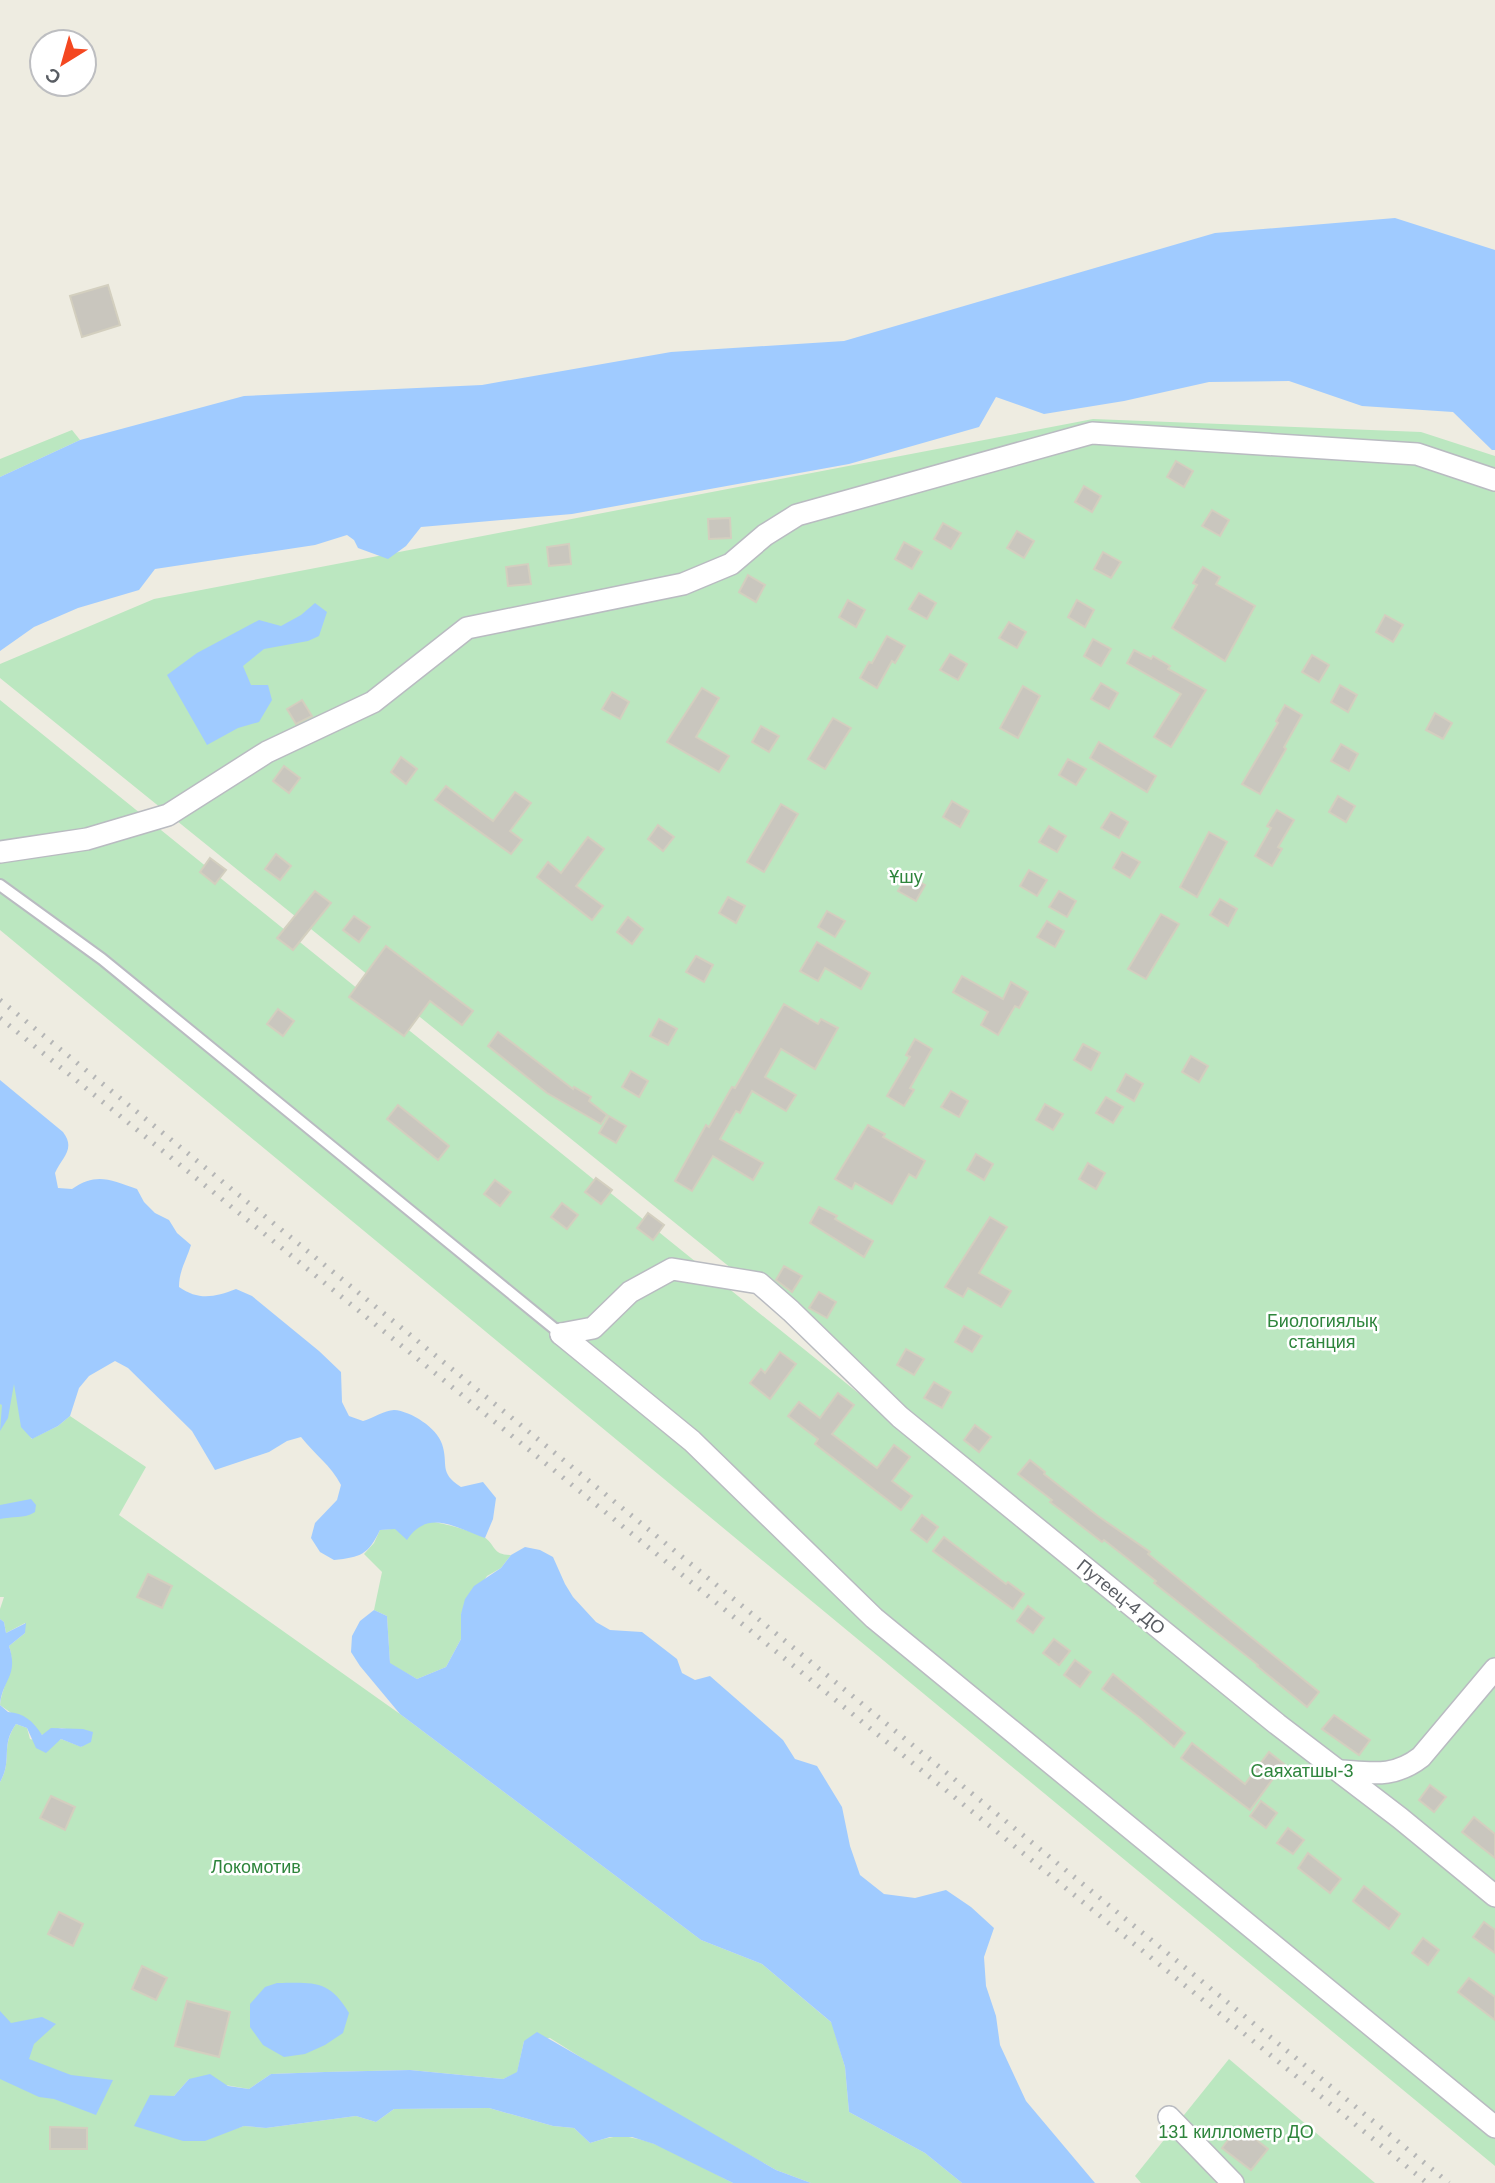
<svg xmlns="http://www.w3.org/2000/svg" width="1495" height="2183" font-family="Arial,sans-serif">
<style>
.green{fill:#bbe7c0}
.water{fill:#a0cbff}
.building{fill:#c9c6be;stroke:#d3cfbf;stroke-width:2}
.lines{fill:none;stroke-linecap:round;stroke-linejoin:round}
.service-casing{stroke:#b9bbc1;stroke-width:14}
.minor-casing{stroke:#b9bbc1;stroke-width:24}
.service{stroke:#fff;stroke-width:10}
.minor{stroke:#fff;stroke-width:21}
.rail{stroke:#b5b6b6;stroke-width:5;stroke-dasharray:2 9;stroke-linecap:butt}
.labels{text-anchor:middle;stroke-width:5;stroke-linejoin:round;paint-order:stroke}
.park-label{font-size:18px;fill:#2e853c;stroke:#fff}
.street-label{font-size:18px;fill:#595d63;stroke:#fff}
</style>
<rect width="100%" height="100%" fill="#eeece1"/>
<g class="green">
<path d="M1093,419L1421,432L1495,456V2166L0,930V700L1013,1518L1022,1503L0,678V664L154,599Z"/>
<path d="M72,430L80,440L0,477V459Z"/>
<path d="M0,1184L31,1439L58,1426L70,1416L146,1467L119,1515L400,1714L701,1940L762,1964L832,2023L845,2067L849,2112L925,2153L962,2183H811L776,2170L617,2080L550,2038L524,2041L517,2073L503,2079L410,2070L325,2072L271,2074L249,2089L189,2079L174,2096L225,2132L244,2126L266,2128L356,2116L376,2122L394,2109L489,2108L553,2126L574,2128L590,2143C604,2139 618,2134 633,2138C666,2144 703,2168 733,2183H0V1782C13,1760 0,1747 16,1724L27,1728L30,1739L53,1745L61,1739L82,1747L83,1729L72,1730L61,1728L42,1735L0,1705C2,1684 17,1668 9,1646L25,1633V1623L6,1633L4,1622L0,1619V1609L4,1597H0Z"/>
<path d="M429,1521C441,1523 474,1531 484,1537C496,1545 492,1555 511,1555L501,1568L487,1576L461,1614V1639L446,1667L417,1679L390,1664L387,1616L374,1610L382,1572L364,1554L374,1543L380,1530L415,1527Z"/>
<path d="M1229,2059L1375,2183H1141L1135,2176Z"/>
</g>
<g class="water">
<path d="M1395,218L1495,250V450H1492L1453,412L1362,406L1289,381L1209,382L1124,401L1044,414L996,397L979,427L849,464L572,514L421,527L406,546L388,559L358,548L354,540L347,535L315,545L155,569L139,590L78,608L34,627L0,651V477L80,440L244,396L482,385L671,352L844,341L1215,233Z"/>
<path d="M315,603L327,612L319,636L308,641L264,649L243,666L251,685H268L272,700L259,722L238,728L207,745L167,675L197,653L259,620L281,626L301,615Z"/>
<path d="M0,1080L63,1132C76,1149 62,1157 55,1173L58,1188L72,1189C97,1172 110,1180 137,1189L144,1202L155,1213L169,1220L177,1233L191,1245C186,1261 179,1271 179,1287C199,1301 215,1297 236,1289L252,1296L319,1351L341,1372L342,1402L349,1416L363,1421C371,1419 385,1410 394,1410C411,1411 437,1428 442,1444C449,1465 438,1472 461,1487L483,1482L496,1498L493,1519L485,1538C456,1528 428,1508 407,1540L395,1529L380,1530C368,1555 361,1557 334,1560L320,1552L311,1538L315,1523L337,1500L341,1485C331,1465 314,1454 301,1437L287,1441L269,1452L215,1470L192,1431L128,1368L115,1361L89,1376L79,1388L70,1416L58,1426L32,1439L21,1427L14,1384L8,1418L0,1431L2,1405L0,1404Z"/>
<path d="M31,1499L36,1505L35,1512C24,1519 12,1516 0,1519V1505Z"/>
<path d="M525,1547L540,1550L553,1557L565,1584L573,1597L596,1622L610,1630L642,1632L677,1659L682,1673L695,1680L710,1676L783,1740L795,1759L817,1766L842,1807L850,1846L860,1875L884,1894L915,1898L946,1890L971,1907L994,1928L984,1957L986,1986L996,2016L1000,2045L1026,2101L1095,2183H962L925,2153L849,2112L845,2067L831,2022L762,1964L701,1940L400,1714L360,1666L351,1652L352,1636L360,1621L374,1610L387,1616L390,1663L417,1679L446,1667L461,1639V1614L465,1599L474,1586L501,1568L511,1555Z"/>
<path d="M0,1619L4,1622L6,1633L26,1623L25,1633L9,1646C19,1676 2,1680 0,1705L8,1712C24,1713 33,1721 42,1735L51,1728L83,1729L93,1732L91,1742L81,1747L61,1739L46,1753L36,1748L27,1728L16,1724C0,1746 13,1760 0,1782Z"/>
<path d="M277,1983C313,1983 329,1979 349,2013L343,2033L325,2045L305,2054L284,2057L263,2045L250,2027V2004L265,1987Z"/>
<path d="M0,2011L11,2023L42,2017L56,2024L34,2044L29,2059L71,2075L113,2080L96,2115L54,2099L39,2097L0,2079Z"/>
<path d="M537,2032L776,2170L811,2183H733L654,2144L632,2137H610L590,2143L574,2128L553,2126L489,2108L394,2109L376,2122L356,2116L266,2128L244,2126L205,2141H183L134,2126L150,2095L174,2096L189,2079L210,2074L228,2086L249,2089L271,2074L325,2072L410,2070L503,2079L517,2072L524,2041Z"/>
</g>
<g class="building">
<path d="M108,285L120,325L82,337L70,296Z"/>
<path d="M1176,461L1193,471L1184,487L1167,477Z"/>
<path d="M1084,486L1101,496L1092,512L1075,502Z"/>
<path d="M1212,510L1229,520L1220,536L1202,526Z"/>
<path d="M730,518L731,538L709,539L708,519Z"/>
<path d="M943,523L961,533L951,549L934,539Z"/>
<path d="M1017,531L1034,541L1024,558L1007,548Z"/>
<path d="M904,542L922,552L912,569L895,559Z"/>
<path d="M569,544L571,564L549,566L547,547Z"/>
<path d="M1103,552L1121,562L1111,578L1094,569Z"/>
<path d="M528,564L531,584L508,586L506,567Z"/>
<path d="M1203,567L1220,577L1216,584L1255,606L1225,661L1172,628L1197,585L1193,583Z"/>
<path d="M748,575L765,585L756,602L739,592Z"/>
<path d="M919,593L936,603L927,619L909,609Z"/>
<path d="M848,600L865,610L856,627L839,617Z"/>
<path d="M1077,600L1094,610L1085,627L1068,617Z"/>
<path d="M1385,615L1403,625L1393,642L1376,632Z"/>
<path d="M1009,622L1026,632L1017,648L999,638Z"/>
<path d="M887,636L905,646L895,663L892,661L877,688L860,678L869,662L872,663Z"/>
<path d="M1093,639L1111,649L1101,666L1084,656Z"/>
<path d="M1134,650L1151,659L1153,656L1170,666L1168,669L1206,690L1171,747L1154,737L1181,694L1127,663Z"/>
<path d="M950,654L967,664L958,680L940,670Z"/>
<path d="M1312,655L1329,665L1319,682L1302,672Z"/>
<path d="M1101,683L1118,693L1109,709L1091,699Z"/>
<path d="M1340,685L1357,695L1348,712L1331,702Z"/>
<path d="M1023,686L1040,696L1018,738L1000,728Z"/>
<path d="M702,688L719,698L696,737L729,756L719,772L667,742Z"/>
<path d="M612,692L629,702L620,719L602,709Z"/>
<path d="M302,700L312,716L296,724L287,709Z"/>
<path d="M1285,705L1302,715L1284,747L1286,749L1260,794L1242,784L1278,723L1276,721Z"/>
<path d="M1435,713L1452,723L1443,739L1426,730Z"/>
<path d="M833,718L851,728L825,769L808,759Z"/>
<path d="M761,726L779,736L769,752L752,742Z"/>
<path d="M1099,742L1156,776L1147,792L1090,758Z"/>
<path d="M1341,744L1358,754L1349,771L1331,761Z"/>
<path d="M401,757L417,769L406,784L391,772Z"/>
<path d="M1068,759L1086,769L1076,785L1059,775Z"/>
<path d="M284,766L300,778L289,793L273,781Z"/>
<path d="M446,786L493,821L515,792L531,803L510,831L522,840L511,854L435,800Z"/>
<path d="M1338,796L1355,806L1346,822L1329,812Z"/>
<path d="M952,801L969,811L960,827L943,817Z"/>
<path d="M781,804L798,814L764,872L747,862Z"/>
<path d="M1277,810L1294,820L1278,847L1282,849L1272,866L1255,856L1271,828L1267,826Z"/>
<path d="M1111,812L1128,822L1119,838L1101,828Z"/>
<path d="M658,825L674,837L663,851L648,839Z"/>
<path d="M1049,826L1066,836L1057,852L1039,842Z"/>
<path d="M1209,832L1227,842L1197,897L1180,887Z"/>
<path d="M588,837L604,849L576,886L603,906L592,920L537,877L548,862L561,873Z"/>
<path d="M1122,852L1140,862L1130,878L1113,868Z"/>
<path d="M276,854L291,866L280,880L265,869Z"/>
<path d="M210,858L226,870L215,884L200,872Z"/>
<path d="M1029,870L1047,880L1037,896L1020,886Z"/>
<path d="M908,875L925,885L916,901L898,891Z"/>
<path d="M315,891L331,903L293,950L277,938Z"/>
<path d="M1059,891L1076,901L1067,917L1049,907Z"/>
<path d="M728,897L745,906L736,923L719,913Z"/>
<path d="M1220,899L1237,909L1228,926L1210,915Z"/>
<path d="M827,911L845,921L835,937L818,927Z"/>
<path d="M1161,914L1179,924L1146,979L1128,969Z"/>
<path d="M354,916L370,927L359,942L343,930Z"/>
<path d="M628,917L643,929L632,944L617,932Z"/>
<path d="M1047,921L1064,931L1055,947L1037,937Z"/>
<path d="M817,942L870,973L861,989L825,968L818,981L800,971Z"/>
<path d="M386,946L473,1011L462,1025L430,1001L404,1036L349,997Z"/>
<path d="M696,956L713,965L704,982L686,972Z"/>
<path d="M962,976L1003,999L1011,982L1028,992L1019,1008L1015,1006L998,1035L981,1025L988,1012L953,992Z"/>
<path d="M784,1004L818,1024L821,1019L838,1028L815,1069L781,1049L765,1077L796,1095L786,1111L752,1091L740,1113L736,1111L720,1139L763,1163L753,1180L713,1156L692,1191L675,1181L706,1125L709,1127L732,1087L735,1088Z"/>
<path d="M278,1009L294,1021L283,1036L267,1024Z"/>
<path d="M659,1019L677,1029L668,1045L650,1036Z"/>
<path d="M498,1032L573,1089L574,1087L591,1097L589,1101L607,1115L601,1124L547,1093L488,1046Z"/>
<path d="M915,1039L932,1049L910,1088L914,1090L904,1106L887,1096L910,1057L906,1055Z"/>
<path d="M1083,1044L1100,1053L1091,1070L1074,1060Z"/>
<path d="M1191,1056L1208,1066L1199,1082L1182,1072Z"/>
<path d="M631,1071L648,1081L639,1097L622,1087Z"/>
<path d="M1126,1074L1143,1084L1134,1101L1117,1091Z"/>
<path d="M951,1091L968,1101L959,1117L941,1107Z"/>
<path d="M1106,1097L1123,1107L1113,1123L1096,1113Z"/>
<path d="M1045,1104L1063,1114L1053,1130L1036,1120Z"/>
<path d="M398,1105L449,1146L438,1160L387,1119Z"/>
<path d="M609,1116L626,1126L616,1143L599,1133Z"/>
<path d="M868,1125L885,1134L883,1137L925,1161L916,1178L909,1174L892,1204L855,1183L852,1189L835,1179Z"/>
<path d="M976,1154L993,1164L984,1180L967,1170Z"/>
<path d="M1088,1163L1105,1173L1096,1189L1079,1179Z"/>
<path d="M596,1178L612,1190L601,1204L585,1192Z"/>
<path d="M495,1180L511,1192L500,1206L484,1194Z"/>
<path d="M562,1203L578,1215L567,1229L551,1217Z"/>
<path d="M819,1207L837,1216L835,1219L873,1241L864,1257L810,1223Z"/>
<path d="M648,1213L664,1225L653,1240L637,1228Z"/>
<path d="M990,1217L1007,1227L979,1273L1011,1291L1001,1307L968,1288L963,1297L945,1287Z"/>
<path d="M784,1266L802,1276L792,1292L776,1280Z"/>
<path d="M819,1292L836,1302L827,1318L809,1308Z"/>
<path d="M964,1326L982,1336L972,1352L955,1342Z"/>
<path d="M906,1349L924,1359L914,1375L897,1365Z"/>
<path d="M780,1352L796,1364L770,1399L750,1383L761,1369L765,1373Z"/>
<path d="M934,1382L951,1392L942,1408L924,1398Z"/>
<path d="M838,1393L854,1405L832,1434L877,1468L894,1445L910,1457L892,1481L912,1496L901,1510L815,1444L818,1439L788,1416L799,1402L820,1418Z"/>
<path d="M975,1425L991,1437L979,1452L964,1440Z"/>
<path d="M1030,1460L1045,1472L1044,1474L1098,1516L1150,1552L1148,1554L1319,1692L1307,1707L1257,1666L1258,1665L1154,1583L1156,1581L1104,1540L1102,1542L1066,1514L1050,1502L1052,1500L1018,1474Z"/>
<path d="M922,1515L938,1527L927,1542L911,1530Z"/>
<path d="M944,1537L1006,1584L1008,1582L1024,1594L1013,1609L933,1551Z"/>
<path d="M148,1574L172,1586L162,1608L137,1597Z"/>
<path d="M1028,1606L1044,1618L1033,1633L1017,1621Z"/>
<path d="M1054,1639L1070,1651L1059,1665L1043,1653Z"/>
<path d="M1075,1660L1091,1672L1080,1687L1064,1675Z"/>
<path d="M1113,1674L1185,1733L1174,1747L1139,1717L1102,1689Z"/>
<path d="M1334,1715L1370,1740L1359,1755L1322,1729Z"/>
<path d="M1192,1743L1245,1784L1269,1752L1284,1764L1250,1810L1181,1758Z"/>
<path d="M1430,1785L1446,1797L1434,1812L1419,1800Z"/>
<path d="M51,1796L75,1807L65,1830L40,1818Z"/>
<path d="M1261,1801L1277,1813L1266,1828L1250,1816Z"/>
<path d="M1474,1817L1495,1834V1858L1462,1832Z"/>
<path d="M1288,1828L1304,1840L1293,1854L1277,1843Z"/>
<path d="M1308,1853L1341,1879L1330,1893L1298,1868Z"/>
<path d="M1364,1886L1400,1914L1389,1929L1353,1901Z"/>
<path d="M59,1912L83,1924L73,1946L48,1934Z"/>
<path d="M1484,1922L1495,1930V1953L1473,1937Z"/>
<path d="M1423,1938L1439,1950L1428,1965L1412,1953Z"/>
<path d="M142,1966L167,1978L156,2000L132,1989Z"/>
<path d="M1469,1978L1495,1997V2020L1458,1992Z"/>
<path d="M187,2001L230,2012L219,2057L175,2046Z"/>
<path d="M1239,2126L1268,2149L1251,2170L1222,2148Z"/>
<path d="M50,2127L87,2128V2149H50Z"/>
</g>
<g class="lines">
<defs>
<path id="service" d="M0,885L102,959L561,1334"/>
<g id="minor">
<path d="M0,852L87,839L168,815L267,752L373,702L467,628L683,584L731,564L765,535L797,515L1092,433L1417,454L1495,480"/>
<path d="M561,1334L692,1441L874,1618L1495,2127"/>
<path d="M561,1334L593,1328L630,1292L672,1269L759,1283L791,1311L900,1417L1277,1724L1400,1818L1495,1896"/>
<path d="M1341,1771C1372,1773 1394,1778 1421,1757L1495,1669"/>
<path d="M1169,2117L1233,2183"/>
</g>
</defs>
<use href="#service" class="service-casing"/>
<use href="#minor" class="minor-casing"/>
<use href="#service" class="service"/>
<use href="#minor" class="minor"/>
<g class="rail">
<path d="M0,1000L1449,2183"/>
<path d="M0,1018L1427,2183"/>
</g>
</g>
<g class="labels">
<g class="park-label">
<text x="906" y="883">Ұшу</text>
<text x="1322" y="1327">Биологиялық<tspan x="1322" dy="21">станция</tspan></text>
<text x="1302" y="1777">Саяхатшы-3</text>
<text x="256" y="1873">Локомотив</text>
<text x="1236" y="2138">131 киллометр ДО</text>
</g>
<g class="street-label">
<text transform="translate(1121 1597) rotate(39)" y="6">Путеец-4 ДО</text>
</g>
</g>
<g transform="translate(63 63) rotate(217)"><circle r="33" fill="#ffffff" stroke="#bdbec1" stroke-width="2"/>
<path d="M0-5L12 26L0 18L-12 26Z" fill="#f44720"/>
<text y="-10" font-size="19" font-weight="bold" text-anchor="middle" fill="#595d63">С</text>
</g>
</svg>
